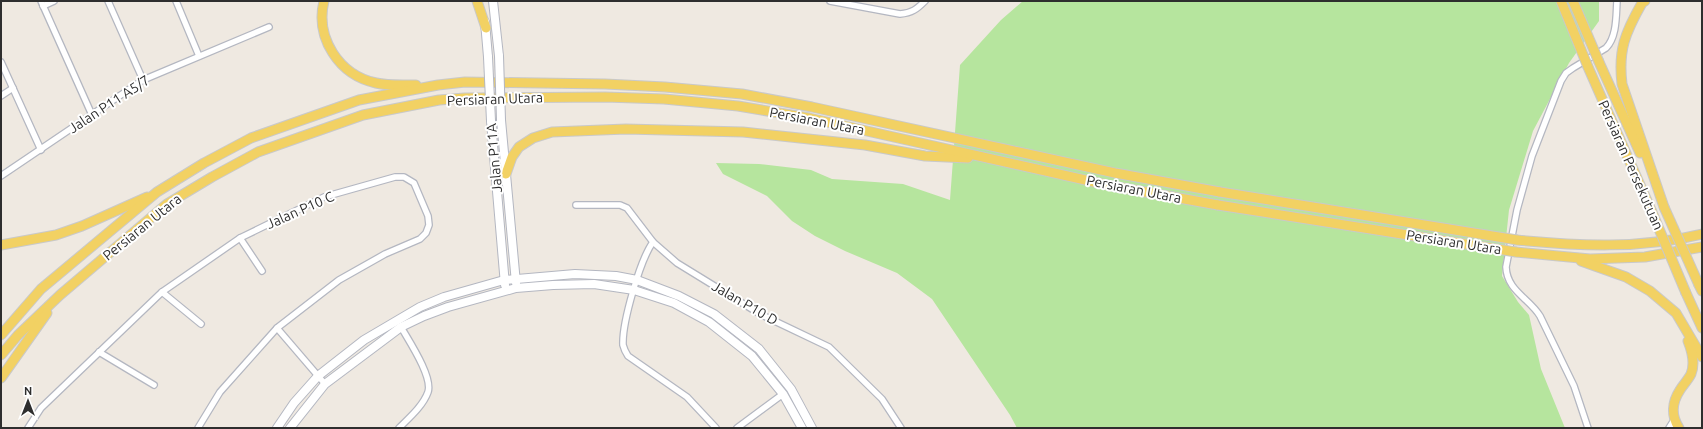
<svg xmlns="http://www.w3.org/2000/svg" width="1703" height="429" font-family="Ubuntu,sans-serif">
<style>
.green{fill:#b6e59e}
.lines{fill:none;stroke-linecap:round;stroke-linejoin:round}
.street-casing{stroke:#b4b7c1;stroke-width:8}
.secondary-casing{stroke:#b4b7c1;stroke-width:10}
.primary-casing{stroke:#c9c9c9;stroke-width:11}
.street{stroke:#fff;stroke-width:5.5}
.secondary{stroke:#fff;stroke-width:8}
.primary{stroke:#f2d163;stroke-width:9}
.secondary-bridge-casing{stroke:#b4b7c1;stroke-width:10;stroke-linecap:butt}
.primary-bridge-casing{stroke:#c9c9c9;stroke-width:11;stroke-linecap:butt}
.secondary-bridge{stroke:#fff;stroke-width:8}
.primary-bridge{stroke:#f2d163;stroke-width:9}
.labels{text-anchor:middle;stroke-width:4;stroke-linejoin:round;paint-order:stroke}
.street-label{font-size:14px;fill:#2e2e2e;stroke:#fff}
</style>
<rect width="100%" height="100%" fill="#efe9e1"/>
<path class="green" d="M1023,1H1599V21L1569,63L1533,131L1509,210L1502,276L1518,302L1529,315L1541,369L1565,428H1017L1010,415L932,299L897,273L845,251L815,236L792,221L767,196L723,174L716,163L759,164L811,170L832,179L903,184L950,200L960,65L1001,20Z"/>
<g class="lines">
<defs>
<g id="street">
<path d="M41,1L92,115"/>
<path d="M108,1L143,80"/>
<path d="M176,1L199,56"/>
<path d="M830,1L900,14C912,13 917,9 925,1"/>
<path d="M43,6L54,1"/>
<path d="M1,62L41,150"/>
<path d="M1,96L13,88"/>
<path d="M1,176L143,80L269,27"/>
<path d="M576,205H620L627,208L653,242L677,263L760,314L829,347L882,399L901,428"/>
<path d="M240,238L262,271"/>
<path d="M653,242C640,260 622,323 623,345C624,349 626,353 628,356L687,397L716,428"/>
<path d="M162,292L201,324"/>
<path d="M277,328L325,384"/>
<path d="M99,352L154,385"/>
<path d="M28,428L41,408L162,292L240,238L324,197L395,177H404L414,183L428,216L429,225L426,233L420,239L385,254L339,280L277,328L220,392L198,428"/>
<path d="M399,428C409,418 423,406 428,392C433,377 409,341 401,327"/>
<path d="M737,428L783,394"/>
<path d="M1588,428L1574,386L1540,316C1529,298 1507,291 1506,267L1517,210L1532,156L1561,81L1566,73L1573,68L1606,48C1617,37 1616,16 1617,1"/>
<path d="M1669,428L1674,420"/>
</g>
<g id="secondary">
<path d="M493,1L499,56"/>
<path d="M485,22L488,57"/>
<path d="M501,120L516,283"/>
<path d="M491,121L505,285"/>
<path d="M277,428L294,403L318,376L364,340L420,307L444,297L504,280L575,274L616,276L637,280L679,296L714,314L759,349L791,389L812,428"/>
<path d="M290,428L325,384L401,327L424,316L448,307L516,288L553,285L594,284L634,290L674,303L709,322L752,356L783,394L802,428"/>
</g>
<g id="primary">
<path d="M324,1C315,38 339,75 376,83C389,86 403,85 416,85"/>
<path d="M477,1L486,28"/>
<path d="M1645,1L1642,3C1625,33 1618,50 1622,84L1664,207"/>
<path d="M1599,62L1640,153"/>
<path d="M1588,67L1651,210"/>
<path d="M506,174L512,157L519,147L533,138L552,132L626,129L743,132L865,145L925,156L968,158"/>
<path d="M1517,240C1579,246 1641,249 1702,234"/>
<path d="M1,245L56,235L82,226L147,197"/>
<path d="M1516,252L1590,259L1645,257L1702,247"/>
<path d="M1581,261L1626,277L1650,291L1676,313L1702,357"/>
<path d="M1699,285L1702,291"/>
<path d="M1686,293L1702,328"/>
<path d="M1,335L41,289L157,192L204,163L251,138L359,100L438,85L465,82L605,84L665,87L742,94L812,107L1115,173L1220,192"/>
<path d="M1,355L18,335L60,295L167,204L212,177L258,152L363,115L439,100L465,98L605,97L664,99L738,106L809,118L1112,186L1218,205"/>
<path d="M1,378L47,313"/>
<path d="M1679,428C1671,416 1672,402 1680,390C1683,385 1688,380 1691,374C1695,364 1692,351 1688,341"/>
</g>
</defs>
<use href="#street" class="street-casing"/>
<use href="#secondary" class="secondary-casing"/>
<use href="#primary" class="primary-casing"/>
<use href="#street" class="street"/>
<use href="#secondary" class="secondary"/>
<use href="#primary" class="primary"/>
<defs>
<g id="secondary-bridge">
<path d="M499,56L501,120"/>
<path d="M488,57L491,121"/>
</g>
<g id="primary-bridge">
<path d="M1561,1L1588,67"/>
<path d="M1573,1L1599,62"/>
<path d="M1220,192L1517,240"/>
<path d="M1218,205L1516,252"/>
<path d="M1664,207L1699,285"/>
<path d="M1651,210L1686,293"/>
</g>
</defs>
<use href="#secondary-bridge" class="secondary-bridge-casing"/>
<use href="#primary-bridge" class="primary-bridge-casing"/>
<use href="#secondary-bridge" class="secondary-bridge"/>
<use href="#primary-bridge" class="primary-bridge"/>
</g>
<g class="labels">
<g class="street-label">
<text transform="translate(495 99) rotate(-2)" y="5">Persiaran Utara</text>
<text transform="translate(109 104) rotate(-33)" y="5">Jalan P11 A5/7</text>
<text transform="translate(817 121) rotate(11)" y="5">Persiaran Utara</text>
<text transform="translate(494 158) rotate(-95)" y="5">Jalan P11A</text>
<text transform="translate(1631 165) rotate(66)" y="5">Persiaran Persekutuan</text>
<text transform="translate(1134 189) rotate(11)" y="5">Persiaran Utara</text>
<text transform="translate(300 210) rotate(-24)" y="5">Jalan P10 C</text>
<text transform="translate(142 227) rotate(-39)" y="5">Persiaran Utara</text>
<text transform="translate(1454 242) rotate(9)" y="5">Persiaran Utara</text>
<text transform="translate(745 303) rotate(30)" y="5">Jalan P10 D</text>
</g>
</g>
<rect width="1703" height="429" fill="none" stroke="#2e2e2e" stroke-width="4"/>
<g transform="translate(28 401)" stroke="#ffffff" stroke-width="3" paint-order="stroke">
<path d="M0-3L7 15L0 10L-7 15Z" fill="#2e2e2e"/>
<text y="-6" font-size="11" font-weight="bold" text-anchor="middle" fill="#2e2e2e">N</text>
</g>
</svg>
